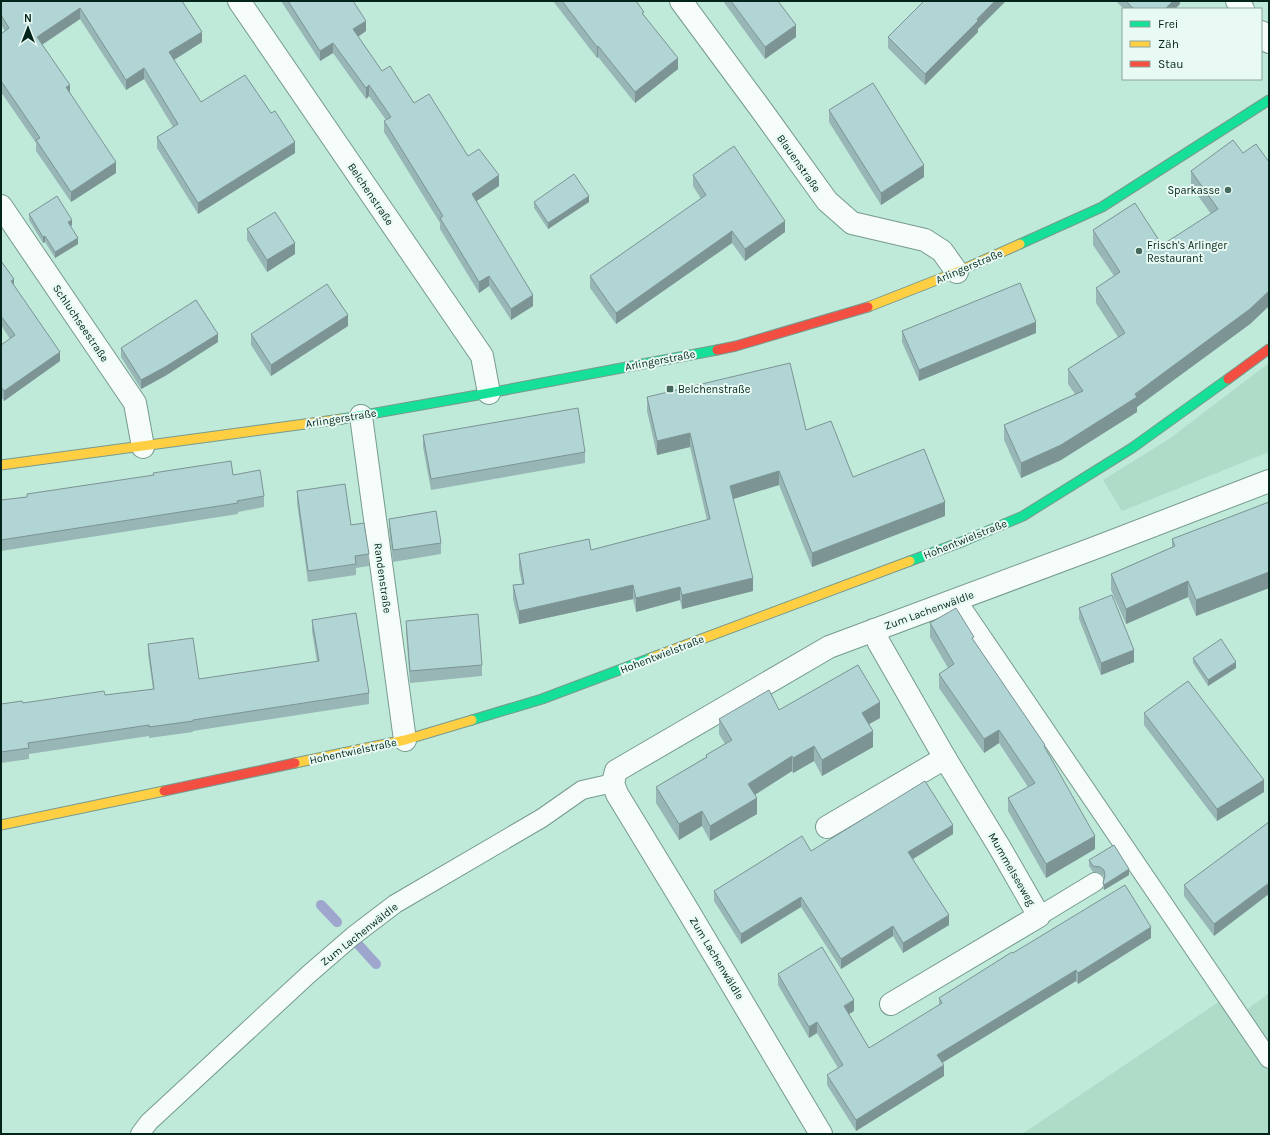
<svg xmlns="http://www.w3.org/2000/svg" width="1270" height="1135" font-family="Karla,sans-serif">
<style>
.green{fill:#aedcc9}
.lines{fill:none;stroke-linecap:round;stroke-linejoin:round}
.stream{stroke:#9ea6ce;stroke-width:10}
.lane-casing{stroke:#779a8e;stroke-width:20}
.street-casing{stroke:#779a8e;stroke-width:24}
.fast-casing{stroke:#779a8e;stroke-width:11}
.slow-casing{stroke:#779a8e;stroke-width:11}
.jam-casing{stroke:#779a8e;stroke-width:11}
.lane{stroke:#f5fcf9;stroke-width:18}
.street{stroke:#f5fcf9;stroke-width:22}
.fast{stroke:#16e098;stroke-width:9}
.slow{stroke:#ffcf43;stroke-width:9}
.jam{stroke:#f24e42;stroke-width:9}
.wall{fill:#98b6b6}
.shaded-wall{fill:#7c9494}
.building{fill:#b1d4d4;stroke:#7c9494}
.poi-dot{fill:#45695d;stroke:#e8faf3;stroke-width:1.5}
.labels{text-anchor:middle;stroke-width:4;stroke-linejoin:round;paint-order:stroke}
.street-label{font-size:11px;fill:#03241a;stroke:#e8faf3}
.poi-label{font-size:11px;fill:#03241a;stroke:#e8faf3;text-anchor:start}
</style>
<rect width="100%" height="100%" fill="#bfead9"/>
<g class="green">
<path d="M1269,363V452L1122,511L1103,480L1169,439Z"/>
<path d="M1232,993L1245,1011L1269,993V1134H1022Z"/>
</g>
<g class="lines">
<g class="stream">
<path d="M321,905L337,922"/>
<path d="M356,942L376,964"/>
</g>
<defs>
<g id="lane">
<path d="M957,600L1269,1059"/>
<path d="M1039,916L1095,882"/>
<path d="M140,1134L149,1122L309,974L353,936L395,904L542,818L582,790L613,783"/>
</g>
<g id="street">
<path d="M239,1L482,356L489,393"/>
<path d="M681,1L760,108L827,201L852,223L925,240L942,251L957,272"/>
<path d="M1237,1L1243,9"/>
<path d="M1261,32L1269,42"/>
<path d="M1,206L135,403L143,447"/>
<path d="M361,416L405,740"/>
<path d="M874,630L879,643L945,758L1000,848L1039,916L891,1004"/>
<path d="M827,827L945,758"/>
<path d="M821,1134L684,904L617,794L613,783L616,771L829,647L1092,549L1269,481"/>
</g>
<g id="fast">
<path d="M1020,244L1102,207L1269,100"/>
<path d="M342,419L489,393L717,350"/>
<path d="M910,561L964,541L1023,516L1132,448L1228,379"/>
<path d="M472,720L542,699L651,658"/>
</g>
<g id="slow">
<path d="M868,307L957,272L1020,244"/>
<path d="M1,465L342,419"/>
<path d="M651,658L910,561"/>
<path d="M295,763L405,740L472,720"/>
<path d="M1,825L164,791"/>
</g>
<g id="jam">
<path d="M717,350L736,346L868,307"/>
<path d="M1228,379L1269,349"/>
<path d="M164,791L295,763"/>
</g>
</defs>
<use href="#lane" class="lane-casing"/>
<use href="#street" class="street-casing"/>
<use href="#fast" class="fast-casing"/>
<use href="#slow" class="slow-casing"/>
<use href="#jam" class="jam-casing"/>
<use href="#lane" class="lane"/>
<use href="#street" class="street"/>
<use href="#fast" class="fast"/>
<use href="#slow" class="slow"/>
<use href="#jam" class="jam"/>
</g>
<g class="wall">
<path d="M1,1H182L202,42L174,60L201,102L295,153L198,214L157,148V137L173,127L144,79L126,90L80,19L42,45L116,173L71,202L36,151V143L1,92V34L5,31L1,25Z"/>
<path d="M281,1H353L366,31L358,37L382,71L499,186L477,201L533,306L511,320L489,286L479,293L440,229V223L384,132V121L386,120L369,96L366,99L333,53L320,61Z"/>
<path d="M553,1H636L644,15L678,69L635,103L598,57L597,58Z"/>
<path d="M723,1H778L796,37L765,59Z"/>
<path d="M1116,1H1180V4L1175,9H1124Z"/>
<path d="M978,29V32L925,85L888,48V37Z"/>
<path d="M829,110L924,177L881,205L829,122Z"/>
<path d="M1243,153L1269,162V306L1250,324L1137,407V412L1061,460L1021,478L1004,440V425L1075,394L1068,384V369L1118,337L1096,303V288L1114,276L1093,245V230L1162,245L1211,214L1191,186V171Z"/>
<path d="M693,175L785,232L745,261L732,243L616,324L590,288V276L701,199L693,186Z"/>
<path d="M534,202H589L548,229L534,208Z"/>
<path d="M29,214L72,225L71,226L78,244L55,258L45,242L43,243L29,220Z"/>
<path d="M247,229L295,254L267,272L247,240Z"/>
<path d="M1,261L14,285L60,361L4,401L1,397V345L10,339L1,325Z"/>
<path d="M348,326L271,376L251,345V334Z"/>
<path d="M902,331L1036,333L919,381L902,342Z"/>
<path d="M218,342L165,376L141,389L121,357V348Z"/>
<path d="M647,397L806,430L853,477L945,516L812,567L779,485L733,499L753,591L682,609L680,600L636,612L633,599L519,624L513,599V585L522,584L519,568V554L591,550L707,520L690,447L657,455L647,411Z"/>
<path d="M423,435L585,452V463L431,490L423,447Z"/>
<path d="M233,475L264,496V507L238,512V514L1,551V500L27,497V494Z"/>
<path d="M297,491L351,525L369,554V566L356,568V575L308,582L297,503Z"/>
<path d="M1269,502V588L1196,616L1188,597L1126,624L1111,590V574L1172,547V539Z"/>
<path d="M389,519L441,543V554L393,562L389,530Z"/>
<path d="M1079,608L1134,662L1101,675L1079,619Z"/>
<path d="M312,620L369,693V704L193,731V732L149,738V736L29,754V759L1,763V704L23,703L105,695L153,689L148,654V644L199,679L317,662L312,631Z"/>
<path d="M406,621L482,665V676L410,683L406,632Z"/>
<path d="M930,623L974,641L1045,748L1095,849L1046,878L1008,811V798L1028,787L999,743L984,753L939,688V674L948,668L930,637Z"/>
<path d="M1193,658L1236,668L1208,686L1193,663Z"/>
<path d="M779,710L880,718L869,724L873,747L822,776L814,761L793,773L792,771L755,795L757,814L710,841L702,826L679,840L656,803V787L706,757V755L725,744L719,734V719Z"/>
<path d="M1144,713L1264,792L1217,821L1144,725Z"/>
<path d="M1269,822L1214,936L1184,896V885Z"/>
<path d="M953,834L913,859L949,925L903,953L893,936L841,969L801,907L741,944L714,901V891L811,851Z"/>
<path d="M1089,860L1129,875L1104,890L1103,888V883L1104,878V876L1100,873L1093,872L1089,866Z"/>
<path d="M1151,938L1078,984L1076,981L942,1063L944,1076L856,1131L827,1085V1075L838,1068L817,1033L809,1038L778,985V974L854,1011L849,1014L869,1048L939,1005V998L1013,953Z"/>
</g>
<g class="shaded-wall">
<path d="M995,1H1006L978,29V32L925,85V74Z"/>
<path d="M1173,1H1180V4L1175,9H1165Z"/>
<path d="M80,8V19L37,48V37Z"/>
<path d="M366,21V31L353,40V29Z"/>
<path d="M796,25V37L765,59V47Z"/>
<path d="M202,32V42L169,63V52Z"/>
<path d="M333,43V53L320,61V51Z"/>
<path d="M598,46V57L597,58V47Z"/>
<path d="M678,58V69L635,103V92Z"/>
<path d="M144,68V79L126,90V80Z"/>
<path d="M70,85V96L66,87Z"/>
<path d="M369,85V96L366,99V88Z"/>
<path d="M295,142V153L198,214V203Z"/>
<path d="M116,162V173L71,202V192Z"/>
<path d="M924,165V177L881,205V193Z"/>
<path d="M499,175V186L472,204V194Z"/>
<path d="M589,196V202L548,229V223Z"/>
<path d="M72,220V225L68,228V222Z"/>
<path d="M785,221V232L745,261V249Z"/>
<path d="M732,231V243L616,324V313Z"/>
<path d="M45,236V242L43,243V237Z"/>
<path d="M78,238V244L55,258V252Z"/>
<path d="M295,243V254L267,272V260Z"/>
<path d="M489,276V286L479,293V282Z"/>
<path d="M14,279V288L11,281Z"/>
<path d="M1269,291V306L1250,324L1137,407V412L1061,460L1021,478V463L1135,394Z"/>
<path d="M533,295V306L511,320V309Z"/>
<path d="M348,315V326L271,376V365Z"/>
<path d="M1036,322V333L919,381V370Z"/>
<path d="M218,334V342L165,376L141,389V380Z"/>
<path d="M60,352V361L4,401V391Z"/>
<path d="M690,433V447L657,455V441Z"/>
<path d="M779,471V485L730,500V486Z"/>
<path d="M945,502V516L812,567V553Z"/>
<path d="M1269,572V588L1196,616V600Z"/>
<path d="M753,578V591L682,609V595Z"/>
<path d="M1188,581V597L1126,624V609Z"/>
<path d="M633,585V599L519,624V611Z"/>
<path d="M680,587V600L636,612V598Z"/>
<path d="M1134,650V662L1101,675V663Z"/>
<path d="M1236,662V668L1208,686V680Z"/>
<path d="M880,702V718L862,728V713Z"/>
<path d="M999,730V743L984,753V739Z"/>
<path d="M873,731V747L822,776V760Z"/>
<path d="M814,746V761L793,773V758Z"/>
<path d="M792,756V771L748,799V784Z"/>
<path d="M1264,780V792L1217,821V809Z"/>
<path d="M757,798V814L710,841V826Z"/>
<path d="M702,811V826L679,840V824Z"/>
<path d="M953,825V834L908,862V852Z"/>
<path d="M1095,836V849L1046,878V864Z"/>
<path d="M1129,869V875L1104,890V885Z"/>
<path d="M1269,883V894L1214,936V924Z"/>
<path d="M801,897V907L741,944V934Z"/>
<path d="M949,915V925L903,953V943Z"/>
<path d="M893,926V936L841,969V959Z"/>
<path d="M1151,927V938L1078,984V973Z"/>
<path d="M1076,970V981L937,1066V1055Z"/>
<path d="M854,1000V1011L844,1017V1006Z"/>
<path d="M817,1022V1033L809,1038V1027Z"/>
<path d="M944,1065V1076L856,1131V1120Z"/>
</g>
<g class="building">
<path d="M1,1H182L202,32L169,52L201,102L245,75L271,113L275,111L295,142L198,203L157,137L178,124L144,68L126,80L80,8L37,37L70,85L66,87L116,162L71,192L36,140L40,138L1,81V34L9,28L1,15Z"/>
<path d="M288,1H353L366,21L353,29L382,71L390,66L414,103L429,94L468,156L479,149L499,175L472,194L533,295L511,309L489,276L479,282L440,218L443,216L384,121L391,117L369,85L366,88L333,43L320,51Z"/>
<path d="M562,1H636L644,12L642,13L678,58L635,92L598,46L597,47Z"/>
<path d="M731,1H778L796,25L765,47Z"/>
<path d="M924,1H995L977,19L978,21L925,74L888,37Z"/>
<path d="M1126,1H1173L1165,9H1134Z"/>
<path d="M873,83L924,165L881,193L829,110Z"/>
<path d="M1233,140L1243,153L1256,144L1269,162V291L1250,309L1135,394L1137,397L1061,445L1021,463L1004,425L1083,391L1068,369L1125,333L1096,288L1120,272L1093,230L1135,203L1162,245L1218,209L1191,171Z"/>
<path d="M734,146L785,221L745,249L732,231L616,313L590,276L706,195L693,175Z"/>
<path d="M574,174L589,196L548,223L534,202Z"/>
<path d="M57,196L72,220L68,222L78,238L55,252L45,236L43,237L29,214Z"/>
<path d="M275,212L295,243L267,260L247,229Z"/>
<path d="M1,261L14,279L11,281L60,352L4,391L1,387V345L15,335L1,316Z"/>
<path d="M1020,283L1036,322L919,370L902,331Z"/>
<path d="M327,284L348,315L271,365L251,334Z"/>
<path d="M196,300L218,334L165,367L141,380L121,348Z"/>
<path d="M790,363L806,430L831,421L853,477L924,449L945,502L812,553L779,471L730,486L753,578L682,595L680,587L636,598L633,585L519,611L513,585L524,584L519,554L589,539L591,550L710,519L690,433L657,441L647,397Z"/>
<path d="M578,408L585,452L431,479L423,435Z"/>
<path d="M231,461L233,475L260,470L264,496L237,501L238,503L1,540V500L27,497V494L154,475L153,473Z"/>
<path d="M345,484L351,525L364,523L369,554L355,556L356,564L308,571L297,491Z"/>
<path d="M1269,502V572L1196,600L1188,581L1126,609L1111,574L1175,546L1172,539Z"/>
<path d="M436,511L441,543L393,550L389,519Z"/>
<path d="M1112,595L1134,650L1101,663L1079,608Z"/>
<path d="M956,608L974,637L972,638L1045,745L1044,746L1095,836L1046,864L1008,798L1035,783L999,730L984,739L939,674L954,664L930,623Z"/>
<path d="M356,613L369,693L193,720V721L149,727V725L28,743L29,748L1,752V704L22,701L23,703L104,691L105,695L154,689L148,644L193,638L199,679L319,661L312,620Z"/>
<path d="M478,614L482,665L410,671L406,621Z"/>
<path d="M1221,639L1236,662L1208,680L1193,658Z"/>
<path d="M858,665L880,702L862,713L873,731L822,760L814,746L793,758L792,756L748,784L757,798L710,826L702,811L679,824L656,787L707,757L706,755L732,740L719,719L769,690L779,710Z"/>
<path d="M1188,681L1264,780L1217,809L1144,713Z"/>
<path d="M925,781L953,825L908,852L949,915L903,943L893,926L841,959L801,897L741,934L714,891L802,836L811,851Z"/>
<path d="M1269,822V883L1214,924L1184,885Z"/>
<path d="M1114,845L1129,869L1104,885L1103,883L1105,876L1104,870L1100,867L1093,866L1089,860Z"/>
<path d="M1125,885L1151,927L1078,973L1076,970L937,1055L944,1065L856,1120L827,1075L843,1065L817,1022L809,1027L778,974L822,947L854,1000L844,1006L869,1048L942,1003L939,998L1012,952L1013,953Z"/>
</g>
<g class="poi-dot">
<circle cx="1228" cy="190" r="4"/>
<circle cx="1139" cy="251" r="4"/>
<rect x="666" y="385" width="8" height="8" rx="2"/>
</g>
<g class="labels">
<g class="street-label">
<text transform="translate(799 163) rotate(55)" y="4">Blauenstraße</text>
<text transform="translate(371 194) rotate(56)" y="4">Belchenstraße</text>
<text transform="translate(969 266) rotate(-23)" y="4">Arlingerstraße</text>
<text transform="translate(81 323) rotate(56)" y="4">Schluchseestraße</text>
<text transform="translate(660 360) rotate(-11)" y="4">Arlingerstraße</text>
<text transform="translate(341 418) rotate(-9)" y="4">Arlingerstraße</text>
<text transform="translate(965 539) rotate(-22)" y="4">Hohentwielstraße</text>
<text transform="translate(383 578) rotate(82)" y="4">Randenstraße</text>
<text transform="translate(929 610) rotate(-20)" y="4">Zum Lachenwäldle</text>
<text transform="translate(662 654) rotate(-21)" y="4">Hohentwielstraße</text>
<text transform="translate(353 751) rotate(-12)" y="4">Hohentwielstraße</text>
<text transform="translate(1012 869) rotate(60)" y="4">Mummelseeweg</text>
<text transform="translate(359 934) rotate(-38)" y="4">Zum Lachenwäldle</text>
<text transform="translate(717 958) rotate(59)" y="4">Zum Lachenwäldle</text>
</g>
<g class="poi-label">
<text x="1220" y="194" text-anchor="end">Sparkasse</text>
<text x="1147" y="249">Frisch's Arlinger<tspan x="1147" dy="13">Restaurant</tspan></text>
<text x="678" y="393">Belchenstraße</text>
</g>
</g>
<rect width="1270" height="1135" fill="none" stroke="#03241a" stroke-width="4"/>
<rect x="1122" y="8" width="140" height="72" fill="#e8faf3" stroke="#8ca49c"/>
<rect x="1130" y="21" width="20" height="6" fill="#16e098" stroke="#8ca49c"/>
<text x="1158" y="28" font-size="12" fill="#03241a">Frei</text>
<rect x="1130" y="41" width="20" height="6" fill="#ffcf43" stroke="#8ca49c"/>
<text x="1158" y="48" font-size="12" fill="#03241a">Zäh</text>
<rect x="1130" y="61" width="20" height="6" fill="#f24e42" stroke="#8ca49c"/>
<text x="1158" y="68" font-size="12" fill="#03241a">Stau</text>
<g transform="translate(28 28)" stroke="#e8faf3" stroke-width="3" paint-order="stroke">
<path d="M0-3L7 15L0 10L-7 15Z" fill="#03241a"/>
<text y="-6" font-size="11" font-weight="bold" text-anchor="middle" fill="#03241a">N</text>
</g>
</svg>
